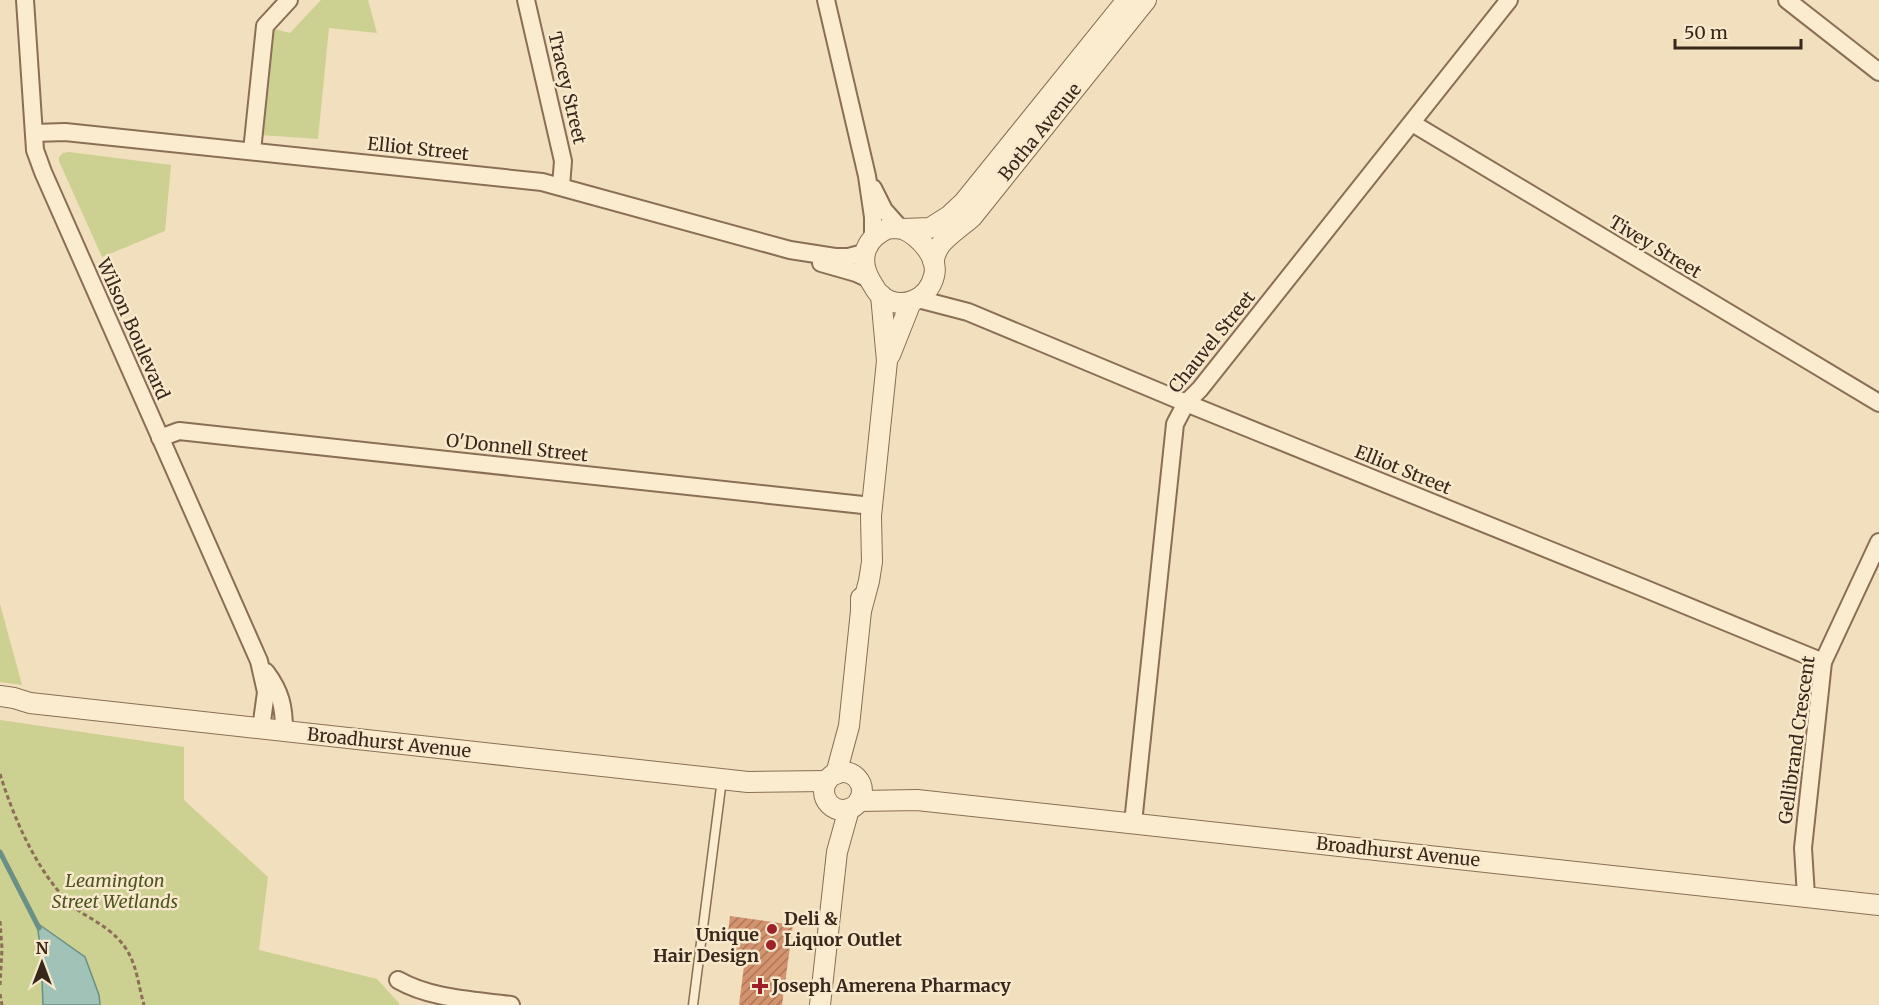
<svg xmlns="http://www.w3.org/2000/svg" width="1879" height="1005" font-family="Merriweather,serif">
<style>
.green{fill:#ccd090}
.water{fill:#a1c2b6;stroke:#689084;stroke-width:1.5}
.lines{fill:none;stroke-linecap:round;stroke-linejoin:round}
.stream{stroke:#689084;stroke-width:5}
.building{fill:url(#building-hatch)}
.service-casing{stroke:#8a6e55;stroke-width:11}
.minor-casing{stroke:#8a6e55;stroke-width:20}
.tertiary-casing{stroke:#8a6e55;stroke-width:22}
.path{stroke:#8a6e55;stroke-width:3;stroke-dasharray:4.5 3;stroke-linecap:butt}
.service{stroke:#fbecd0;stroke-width:8}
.minor{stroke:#fbecd0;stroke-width:16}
.tertiary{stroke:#fbecd0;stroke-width:20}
.poi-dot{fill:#9e2028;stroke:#f8e9cd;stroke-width:2}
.labels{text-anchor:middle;stroke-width:5;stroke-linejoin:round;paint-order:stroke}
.street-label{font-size:18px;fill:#38271b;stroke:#f8e9cd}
.park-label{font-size:18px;font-style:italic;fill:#4c5620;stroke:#f8e9cd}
.poi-label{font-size:18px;font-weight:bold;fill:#38271b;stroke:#f8e9cd;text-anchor:start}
</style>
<defs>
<pattern id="building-hatch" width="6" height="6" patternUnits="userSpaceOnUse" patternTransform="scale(1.5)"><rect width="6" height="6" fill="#d3936f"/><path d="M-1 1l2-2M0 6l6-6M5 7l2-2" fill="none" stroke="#ac785a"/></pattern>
</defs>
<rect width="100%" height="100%" fill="#f1dfbd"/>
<g class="green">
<path d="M321,0H368L377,33L329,28L318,139L261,135L271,28L290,33Z"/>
<path d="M69,152L171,165L165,231L102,257L59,161V157L63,153Z"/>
<path d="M0,604L22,685L0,682Z"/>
<path d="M0,720L184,747V800L268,877L259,950L377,979L399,1003V1005H0Z"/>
</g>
<path class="water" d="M37,923L85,957L99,995L100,1005H43L41,953Z"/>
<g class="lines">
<path class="stream" d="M0,852L39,928"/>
</g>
<path class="building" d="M730,916L793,925L782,1005H739L744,966L731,964L735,934L728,933Z"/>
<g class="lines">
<defs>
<path id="service" d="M693,1005L722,779"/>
<g id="minor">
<path d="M25,0L35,150L43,172L259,661L266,692L261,729"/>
<path d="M526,0L563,161L561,186"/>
<path d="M826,0L867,176L873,217V238"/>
<path d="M1787,0L1879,72"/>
<path d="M1412,123L1879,403"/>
<path d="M34,133L65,132L542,182L790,250L835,257H848L864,253"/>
<path d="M252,151L265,26L289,0"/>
<path d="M873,188L884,210L900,228"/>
<path d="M821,263L856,273L869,279"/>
<path d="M918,299L968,312L1186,403L1641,587L1823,662"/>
<path d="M160,438L179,431L872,506"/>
<path d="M266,672C281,692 284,707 284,731"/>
<path d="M1133,823L1175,424L1186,403L1200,389L1509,0"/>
<path d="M1806,896L1803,848L1823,662L1879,542"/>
<path d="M398,980C431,999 474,1000 511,1005"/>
</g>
<g id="tertiary">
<path d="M889,228C894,228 899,228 903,229C919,236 939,257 934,276C928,300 901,312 880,295C876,291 873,285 870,280C857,257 867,237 889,228Z"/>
<path d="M903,229L930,228L949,216L964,202L1127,0"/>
<path d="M933,261C935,256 936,251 939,247C943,239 963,225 972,217L1146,0"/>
<path d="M890,355L911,302"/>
<path d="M861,611L869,581L872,562L871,516L887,361L881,295"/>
<path d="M0,696L14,698L30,703L748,782L827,781"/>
<circle cx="843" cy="791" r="19"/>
<path d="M836,774L849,726L861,611V598"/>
<path d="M859,801L917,800L1879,905"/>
<path d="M820,1005L837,852L849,809"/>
</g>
</defs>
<use href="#service" class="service-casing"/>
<use href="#minor" class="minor-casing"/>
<use href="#tertiary" class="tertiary-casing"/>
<g class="path">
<path d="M0,774C14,819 36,869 69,903C80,913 95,920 107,929C137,952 135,973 144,1005"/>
<path d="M0,921L2,949L0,985"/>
<path d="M0,994L2,1005"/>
</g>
<use href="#service" class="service"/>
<use href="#minor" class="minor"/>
<use href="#tertiary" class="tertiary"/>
</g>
<g class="poi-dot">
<circle cx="772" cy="929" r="6"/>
<circle cx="771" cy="945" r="6"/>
<path d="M757 977h6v6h6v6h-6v6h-6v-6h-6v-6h6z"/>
</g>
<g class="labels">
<g class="street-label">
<text transform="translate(567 88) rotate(77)" y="6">Tracey Street</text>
<text transform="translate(1040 132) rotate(-51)" y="6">Botha Avenue</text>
<text transform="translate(418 149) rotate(6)" y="6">Elliot Street</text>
<text transform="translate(1655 247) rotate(31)" y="6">Tivey Street</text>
<text transform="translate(133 329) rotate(66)" y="6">Wilson Boulevard</text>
<text transform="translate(1212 342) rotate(-51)" y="6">Chauvel Street</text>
<text transform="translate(517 448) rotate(6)" y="6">O'Donnell Street</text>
<text transform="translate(1403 470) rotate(22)" y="6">Elliot Street</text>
<text transform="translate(1797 740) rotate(-82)" y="6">Gellibrand Crescent</text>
<text transform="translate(389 743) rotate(6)" y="6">Broadhurst Avenue</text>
<text transform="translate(1398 852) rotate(6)" y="6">Broadhurst Avenue</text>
</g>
<g class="park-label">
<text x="115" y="887">Leamington<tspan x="115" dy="21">Street Wetlands</tspan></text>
</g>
<g class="poi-label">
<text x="784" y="925">Deli &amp;<tspan x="784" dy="21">Liquor Outlet</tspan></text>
<text x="759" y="941" text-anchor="end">Unique<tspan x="759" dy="21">Hair Design</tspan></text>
<text x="772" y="992">Joseph Amerena Pharmacy</text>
</g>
</g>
<g transform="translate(42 963)" stroke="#f8e9cd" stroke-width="4.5" paint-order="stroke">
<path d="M0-4.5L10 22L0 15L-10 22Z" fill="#38271b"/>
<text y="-9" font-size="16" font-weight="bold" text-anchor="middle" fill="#38271b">N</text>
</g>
<path d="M1675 39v9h126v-9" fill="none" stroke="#38271b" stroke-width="3"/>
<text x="1684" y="39" font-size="18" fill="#38271b" stroke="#f8e9cd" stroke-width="4.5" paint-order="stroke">50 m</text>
</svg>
